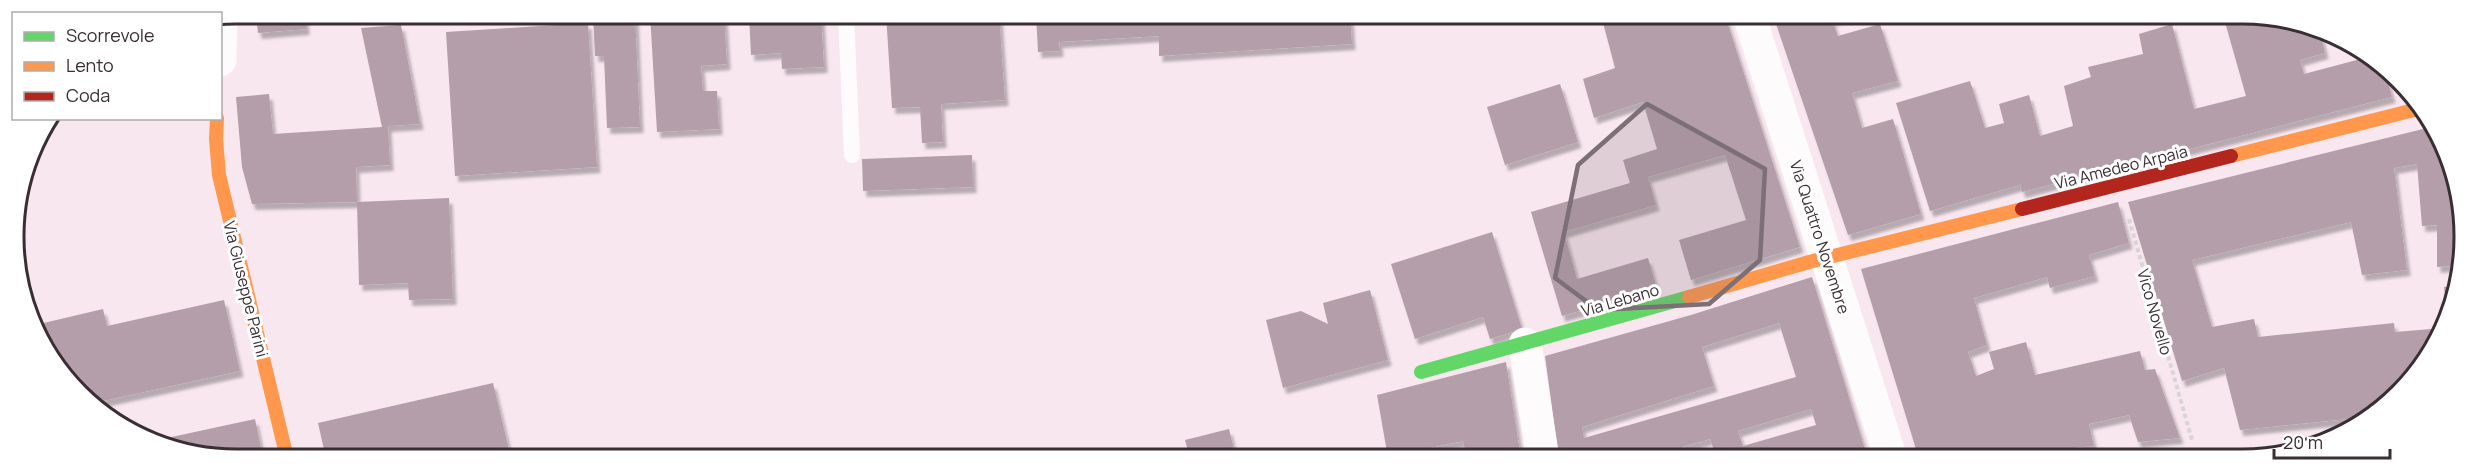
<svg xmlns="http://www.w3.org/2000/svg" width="2478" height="473" font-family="Manrope,sans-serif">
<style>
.building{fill:#b39ea9;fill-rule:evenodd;filter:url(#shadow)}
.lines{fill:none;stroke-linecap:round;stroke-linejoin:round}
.path{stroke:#d9d5d7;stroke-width:4;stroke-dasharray:4.5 3;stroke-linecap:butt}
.lane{stroke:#fefbfd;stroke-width:16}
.street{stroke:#fefbfd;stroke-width:33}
.fast{stroke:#63d668;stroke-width:14}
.slow{stroke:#ff974d;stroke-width:14}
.jam{stroke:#b3261e;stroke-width:14}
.marked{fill:#7c6f75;fill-opacity:0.2;stroke:#7c6f75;stroke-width:4.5;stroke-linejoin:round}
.labels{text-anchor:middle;stroke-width:6;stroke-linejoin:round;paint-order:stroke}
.street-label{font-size:16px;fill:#392e33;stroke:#fff}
.rim{fill:none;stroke:#392e33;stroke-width:3}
</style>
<defs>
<filter id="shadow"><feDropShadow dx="3.5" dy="6" stdDeviation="1.5" flood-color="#0004"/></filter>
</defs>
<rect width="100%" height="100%" fill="#f8e7ef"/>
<g class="building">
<path d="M256,14H305L306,29L258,33Z"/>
<path d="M593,14H635L640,127L607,128L604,56H595Z"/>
<path d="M650,14H724L727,64L701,66L703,91H717L719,129L657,132Z"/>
<path d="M749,14H821L824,67L782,69L781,53L751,55Z"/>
<path d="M886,14H999L1005,100L941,104L943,142L922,143L920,107L892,108Z"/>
<path d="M1036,14L1350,15L1352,44L1159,56V36L1059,42L1060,51L1038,52Z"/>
<path d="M1601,15H1725L1800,247L1691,280L1679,240L1746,220L1725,155L1648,177L1656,205L1564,232L1577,279L1648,258L1657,289L1562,316L1531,212L1630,183L1623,160L1657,149L1643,102L1594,118L1583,79L1615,68Z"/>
<path d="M1773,15H1854L1832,20L1838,36L1880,24L1898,81L1852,93L1862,128L1893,119L1921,214L1848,235Z"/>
<path d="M2223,15H2270L2320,32L2325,53L2300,60L2304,74L2368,57L2385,71L2392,97L2022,192L2020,185L1930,211L1896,103L1970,81L1985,128L2004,123L1999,104L2029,95L2040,136L2073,126L2064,86L2091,77L2088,67L2143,54L2139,34L2172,24L2194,109L2246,96Z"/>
<path d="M588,23L597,167L455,176L446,32Z"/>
<path d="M401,25L420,124L388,126L390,165L356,167L357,202L252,204L242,167L236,97L269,94L273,134L382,127L361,28Z"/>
<path d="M1560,84L1578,142L1505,165L1487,107Z"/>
<path d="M2431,127L2457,178L2463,265L2437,267V225L2422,226L2417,164L2394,168L2407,270L2362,275L2351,222L2192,260L2212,327L2254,319L2258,337L2394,323L2395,332L2444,328L2442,335L2399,394L2367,417L2240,430L2224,368L2182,381L2128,202Z"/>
<path d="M972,155L973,187L863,191L862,159Z"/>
<path d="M449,198L453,299L409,300L408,283L359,285L357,202Z"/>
<path d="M2118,202L2129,243L2089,255L2095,276L2050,288L2047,277L1974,298L1987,345L1968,352L1976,376L1994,369L1989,352L2026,342L2035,375L2140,351L2145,370L2155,369L2180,438L2138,442L2129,415L2089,424L2094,446L1955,459H1919L1861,269Z"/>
<path d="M1492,232L1522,329L1490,339L1483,317L1415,339L1391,264Z"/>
<path d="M1812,277L1866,453L1844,459H1717L1710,439L1682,447L1685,459H1559L1545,356L1691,315ZM1779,323L1796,377L1584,438L1582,427L1714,386L1702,347ZM1811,409L1816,425L1743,446L1738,431Z"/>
<path d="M2456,286L2447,318L2444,287Z"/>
<path d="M1370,290L1388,360L1283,388L1266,320L1301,311L1328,324L1323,303Z"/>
<path d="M224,300L240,371L94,403L69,383L35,325L103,309L107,326Z"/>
<path d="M1506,362L1521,459L1467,458L1463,441L1420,450L1421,458H1388L1377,395Z"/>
<path d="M493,383L510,454L494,458H326L318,423Z"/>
<path d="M255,419L263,458H208L153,441Z"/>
<path d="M1229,429L1236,458H1190L1185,440Z"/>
</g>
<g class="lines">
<path class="path" d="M2129,219L2192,440"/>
<path class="lane" d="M846,14L852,155"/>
<g class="street">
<path d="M1749,15L1891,459"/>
<path d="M220,60L221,17"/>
<path d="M1525,344L1543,459"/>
</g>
<path class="fast" d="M1421,372L1689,297"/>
<g class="slow">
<path d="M217,118L216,139L219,175L287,458"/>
<path d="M2231,156L2422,108"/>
<path d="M1689,297L1809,262L2022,209"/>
</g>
<path class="jam" d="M2022,209L2231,156"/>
</g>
<path class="marked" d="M1647,104L1765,169L1760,260L1709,304L1598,310L1555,278L1578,165Z"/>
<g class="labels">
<g class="street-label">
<text transform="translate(2121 167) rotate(-14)" y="6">Via Amedeo Arpaia</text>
<text transform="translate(1820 237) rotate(72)" y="6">Via Quattro Novembre</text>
<text transform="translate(246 289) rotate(76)" y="6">Via Giuseppe Parini</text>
<text transform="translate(1620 300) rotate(-16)" y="6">Via Lebano</text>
<text transform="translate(2155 312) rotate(74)" y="6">Vico Novello</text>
</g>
</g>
<path d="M0 0H2478V473H0ZM236 24H2242A212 212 0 0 1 2454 236V237A212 212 0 0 1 2242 449H236A212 212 0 0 1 24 237V236A212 212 0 0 1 236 24Z" fill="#fff" fill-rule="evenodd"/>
<path class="rim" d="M236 24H2242A212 212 0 0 1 2454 236V237A212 212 0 0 1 2242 449H236A212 212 0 0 1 24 237V236A212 212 0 0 1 236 24Z"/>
<rect x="12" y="12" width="210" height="108" fill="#ffffff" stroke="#b0abad" stroke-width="1.5"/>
<rect x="24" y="32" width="30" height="9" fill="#63d668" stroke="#b0abad" stroke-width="1.5"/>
<text x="66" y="42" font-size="18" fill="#392e33">Scorrevole</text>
<rect x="24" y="62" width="30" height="9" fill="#ff974d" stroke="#b0abad" stroke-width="1.5"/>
<text x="66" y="72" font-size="18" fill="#392e33">Lento</text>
<rect x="24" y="92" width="30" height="9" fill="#b3261e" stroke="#b0abad" stroke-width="1.5"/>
<text x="66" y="102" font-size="18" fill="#392e33">Coda</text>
<path d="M2274 449v9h116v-9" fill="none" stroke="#392e33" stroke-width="3"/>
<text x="2283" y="449" font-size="18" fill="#392e33" stroke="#ffffff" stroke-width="4.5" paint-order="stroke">20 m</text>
</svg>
